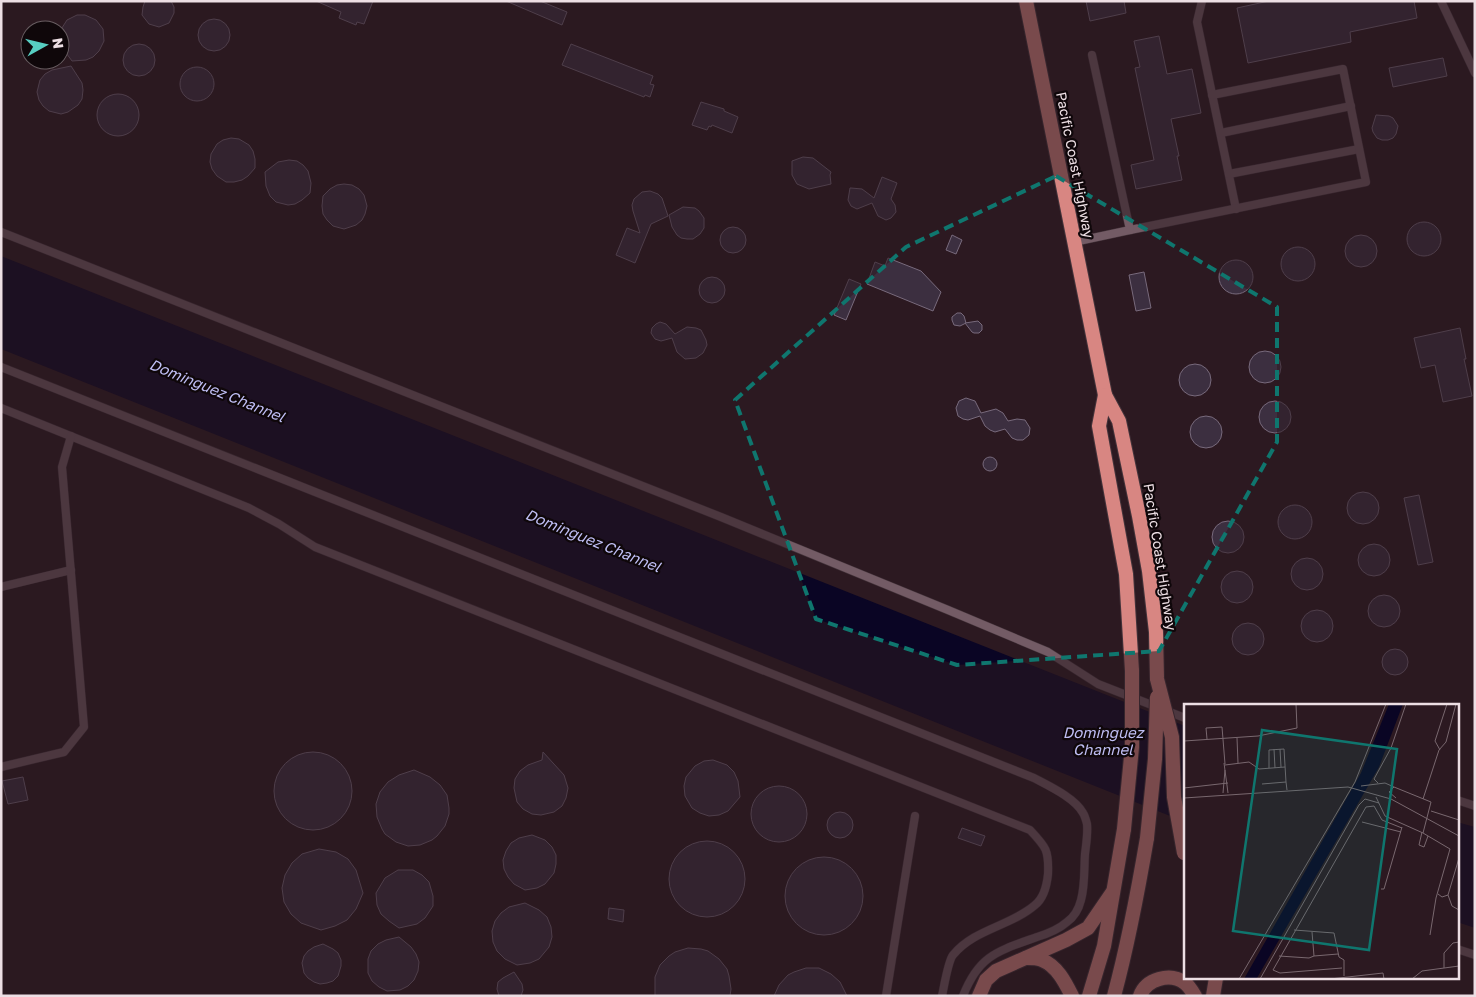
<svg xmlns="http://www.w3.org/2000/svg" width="1476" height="997" font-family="'Golos Text',sans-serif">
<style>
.water{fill:#0a0524}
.building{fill:#3c2f40;stroke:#786a7c}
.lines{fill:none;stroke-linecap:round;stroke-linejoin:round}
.service-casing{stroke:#44343b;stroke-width:9}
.trunk-casing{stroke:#44343b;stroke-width:16}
.service{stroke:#735b65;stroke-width:8}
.trunk{stroke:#d88682;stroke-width:14}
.trunk-bridge-casing{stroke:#44343b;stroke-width:16;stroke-linecap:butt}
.trunk-bridge{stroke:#d88682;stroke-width:14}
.marked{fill:none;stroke:#0f766e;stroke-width:4;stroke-dasharray:10 6;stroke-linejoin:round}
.labels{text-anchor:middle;stroke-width:4.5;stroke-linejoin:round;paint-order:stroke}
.street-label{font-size:14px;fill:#eddfe4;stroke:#0f070a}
.water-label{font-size:15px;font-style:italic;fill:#bfbef4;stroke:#0f070a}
.inset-road{fill:none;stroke:#79686f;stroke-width:1}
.view{fill:#0f766e;fill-opacity:0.15;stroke:#0f766e;stroke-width:2.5}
.inset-edge{fill:none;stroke:#eddfe4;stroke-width:2.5}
</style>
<rect width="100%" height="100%" fill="#2c1921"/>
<g class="water">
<path d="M1,256L1185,726V822L1,349Z"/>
<path d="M1457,822L1475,827V928L1457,922Z"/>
</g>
<g class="building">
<path d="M145,1H171L174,7V13L169,23L159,27L149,24L142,15L143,7Z"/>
<path d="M316,1H373L364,24L357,22L356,25L339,18L341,12Z"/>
<path d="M506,1H540L567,12L562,25Z"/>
<path d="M1086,1H1124L1126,13L1090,21Z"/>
<path d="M1269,1H1414L1417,18L1350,32L1351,42L1248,63L1237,8Z"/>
<path d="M77,15H85L96,20L103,29L104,41L99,51L93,57L86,60L72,61L61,46L60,31L67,20Z"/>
<circle cx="214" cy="35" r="16"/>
<path d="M1159,36L1167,74L1192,69L1201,113L1171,119L1179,156H1177L1182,180L1136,189L1131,165L1154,160L1135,68L1140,67L1134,41Z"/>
<circle cx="139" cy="60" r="16"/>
<path d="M571,44L653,76L650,84L654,85L650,97L645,95L644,97L562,65Z"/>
<path d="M1443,58L1447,76L1393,87L1389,68Z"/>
<path d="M71,66L82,83L83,90L82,99L78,105L68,112L61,114L49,111L43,106L39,100L37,92L40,80L45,74L52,70Z"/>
<circle cx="197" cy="84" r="17"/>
<circle cx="118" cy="115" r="21"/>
<path d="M701,102L724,109V111L738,117L732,133L712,125L711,127L709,126L707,130L692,125Z"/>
<path d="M1376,115L1389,116L1393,118L1398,126L1396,134L1393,138L1388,140H1382L1377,138L1373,132L1372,128Z"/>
<path d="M231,138L239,139L249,145L253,151L255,159V168L248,176L242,180L234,182H226L217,176L212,169L210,162L211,154L217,144L223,140Z"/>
<path d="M803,157L813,158L831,172L830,175L831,184L809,189L797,184L792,175V161Z"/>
<path d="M289,160L297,161L303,165L308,171L311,183L310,193L302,200L295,204L288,205L276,202L270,196L266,186L265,172L278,162Z"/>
<path d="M882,177L897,183L891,199L895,205L896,212L891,218L886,220L878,216L872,203L857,209L851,206L848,200L850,188H851L862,189L874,198Z"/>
<path d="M344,184L352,185L359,189L364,195L367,206L365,214L362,220L356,225L344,229L333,226L327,220L323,214L322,206L323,196L330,189L337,185Z"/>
<path d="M650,191L658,194L662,198L668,216L651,224L635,263L616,255L627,228L640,233L633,211L632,205L634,199L642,192Z"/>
<path d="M683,207L695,208L699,211L704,218V228L700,234L693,239H687L681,238L677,235L672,227L669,215Z"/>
<circle cx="1424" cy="239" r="17"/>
<circle cx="733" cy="240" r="13"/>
<circle cx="1361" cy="251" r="16"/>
<path d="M952,235L962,240L956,254L946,250Z"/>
<circle cx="1298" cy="264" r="17"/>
<path d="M888,258L921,271L941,292L933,311L867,284L875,262L885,266Z"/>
<circle cx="1236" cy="277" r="17"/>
<path d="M1144,272L1151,308L1136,311L1129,275Z"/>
<circle cx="712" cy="290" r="13"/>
<path d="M849,279L861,284L846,320L834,315Z"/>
<path d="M957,313H961L964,316L966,323L960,326L954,325L952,320V317Z"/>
<path d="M978,321L982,325V330L979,333H974L972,332L965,323Z"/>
<path d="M660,322L666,324L675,334L687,327L696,328L701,330L706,340L707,345L703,353L696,358L685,359L677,352L672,338L661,341L655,339L651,333L652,328L656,324Z"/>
<path d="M1460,328L1466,359H1464L1472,396L1443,402L1435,365L1421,368L1414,338Z"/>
<circle cx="1265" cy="367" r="16"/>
<circle cx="1195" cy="380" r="16"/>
<path d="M966,398L975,401L981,413L996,409L1003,413L1008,421L1017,419L1025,420L1030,428L1029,435L1023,440H1017L1012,438L1005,429L995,432L990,430L985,426L980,416L968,420L963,419L958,416L956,408L959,401Z"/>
<circle cx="1275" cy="417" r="16"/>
<circle cx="1206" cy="432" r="16"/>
<circle cx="990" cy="464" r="7"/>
<circle cx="1363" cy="508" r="16"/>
<path d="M1419,495L1433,562L1418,565L1404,498Z"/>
<circle cx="1295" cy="522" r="17"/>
<circle cx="1228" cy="537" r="16"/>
<circle cx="1374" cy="560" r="16"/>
<circle cx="1307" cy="574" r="16"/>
<circle cx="1237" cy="587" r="16"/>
<circle cx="1384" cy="611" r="16"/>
<circle cx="1317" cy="626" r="16"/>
<circle cx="1248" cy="639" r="16"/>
<circle cx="1395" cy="662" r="13"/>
<circle cx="313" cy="791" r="39"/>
<path d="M543,752L564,775L568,788L566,798L562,806L554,812L541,815L532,814L523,809L517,802L514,788L515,779L520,771L528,765L542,760Z"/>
<path d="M713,760L727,765L734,772L738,781L740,797L728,811L719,815L709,816L700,813L692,808L685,796L684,786L686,777L695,766L704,761Z"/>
<path d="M414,770L430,777L440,785L447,795L449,808V814L445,826L437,836L432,840L420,845L408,846L396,842L385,834L382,829L377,817L376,804L380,792L388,782L399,775Z"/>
<path d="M23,777L28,800L8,804L2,781Z"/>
<circle cx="779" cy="814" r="28"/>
<circle cx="840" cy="825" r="13"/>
<path d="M962,828L985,836L981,846L958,838Z"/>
<path d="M532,835L545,840L552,847L556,855V864L554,873L545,884L537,888L525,890L514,884L508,877L504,869L503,860L506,851L511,843L519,838Z"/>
<circle cx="707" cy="879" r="38"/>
<path d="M319,849L336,852L348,859L356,870L363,893L356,909L347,920L335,926L321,930L301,923L291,914L284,902L282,888L285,875L292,863L302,854Z"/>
<circle cx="824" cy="896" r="39"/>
<path d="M398,870H413L422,875L429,882L433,896V906L425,918L417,924L399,928L389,921L381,914L377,905L376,893L385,878Z"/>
<path d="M525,903L539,910L547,917L551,927L552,937L549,947L539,959L530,963L517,965L505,959L497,951L493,942L492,931L495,921L501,913L509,907Z"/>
<path d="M609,908L624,910L623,922L608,919Z"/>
<path d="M399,937L411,947L416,954L419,962L418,971L414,980L408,986L400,990L387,991L379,987L372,981L368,973V959L371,951L378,944L386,940Z"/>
<path d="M323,944L333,949L338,953L341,960V966L338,976L333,981L327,983L320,984L314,982L308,978L304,973L302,963L304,956L308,951L314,947Z"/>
<path d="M688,948L701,949L708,951L719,959L727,969L729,976L731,989L730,996H655V977L660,965L669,956L675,952Z"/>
<path d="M806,968H819L831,974L840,982L847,996H774L779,985L788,975L794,972Z"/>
<path d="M514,972L522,984L523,990L521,996H499L497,989L498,982L503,978Z"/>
</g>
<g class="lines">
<defs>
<g id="service">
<path d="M1202,1L1197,22L1236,209"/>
<path d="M1441,1L1475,73"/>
<path d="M1221,133L1351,106"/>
<path d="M1229,174L1359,149"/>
<path d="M1130,230L1366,182L1343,69L1212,95"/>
<path d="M1,232L721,517L948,610L1048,652L1098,684L1185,718"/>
<path d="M1074,242L1130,230L1092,55"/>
<path d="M1,367L1034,778C1049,786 1075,798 1083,813C1085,816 1086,820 1087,824C1088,834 1086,845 1085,854C1084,869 1085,886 1081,900C1079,908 1074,917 1067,922C1059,929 1047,934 1037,937C998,951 979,955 963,996"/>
<path d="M1,408L249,508L279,524L315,547L1030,830C1046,847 1049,850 1048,874C1047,884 1044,898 1035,905C1011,926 974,929 953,955C948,961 944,987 942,996"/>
<path d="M1,587L71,570"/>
<path d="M1,767L64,752L84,727L62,467L71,436"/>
<path d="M1457,800L1475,806"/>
<path d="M1457,949L1475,955"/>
<path d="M886,996L915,816"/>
</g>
<g id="trunk">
<path d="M1026,1L1105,395L1119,421L1139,516L1149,571L1156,632L1157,679"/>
<path d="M1105,395L1099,426L1126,574L1132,671"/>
<path d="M1026,958C1031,958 1038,958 1042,960C1057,966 1065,982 1072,996"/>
<path d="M979,996L986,980L996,971L1066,940L1088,928L1112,893"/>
<path d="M1089,996L1104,946L1124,829"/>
<path d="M1114,996C1128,944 1138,891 1147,838"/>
<path d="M1140,996C1146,979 1170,972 1185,983C1189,986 1192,991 1195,996"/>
<path d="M1213,996L1216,978"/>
</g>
</defs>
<use href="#service" class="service-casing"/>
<use href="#trunk" class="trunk-casing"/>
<use href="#service" class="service"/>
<use href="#trunk" class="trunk"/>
<defs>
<g id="trunk-bridge">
<path d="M1157,679L1172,737L1174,797L1184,853"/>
<path d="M1124,829L1132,747V671"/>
<path d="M1147,838L1155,759L1157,697"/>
</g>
</defs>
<use href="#trunk-bridge" class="trunk-bridge-casing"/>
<use href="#trunk-bridge" class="trunk-bridge"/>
</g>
<path d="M0 0H1476V997H0ZM1056,176L1277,307V442L1159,651L957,665L816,619L735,400L906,247Z" fill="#2c1921" fill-opacity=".55" fill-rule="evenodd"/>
<path class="marked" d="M1056,176L1277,307V442L1159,651L957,665L816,619L735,400L906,247Z"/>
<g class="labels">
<g class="street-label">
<text transform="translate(1075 165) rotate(79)" y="5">Pacific Coast Highway</text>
<text transform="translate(1160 557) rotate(81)" y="5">Pacific Coast Highway</text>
</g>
<g class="water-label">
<text transform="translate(217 391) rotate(22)" y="5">Dominguez Channel</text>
<text transform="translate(593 541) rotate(22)" y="5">Dominguez Channel</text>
<text x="1103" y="738">Dominguez<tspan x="1103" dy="17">Channel</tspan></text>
</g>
</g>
<g transform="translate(1184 704)">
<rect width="275" height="275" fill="#2c1921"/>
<path d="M205,0H219L195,63L73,274L60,275L177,69Z" fill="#0a0524"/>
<path class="inset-road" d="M53,34L54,59M23,35L22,24L38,23L41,60M0,37L74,32L113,24L112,0M90,45L91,64M96,45L97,63M256,46L251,37L263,0M40,59L44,89M41,61L65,58L75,65L101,63M85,64V46L100,45L102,78M0,79V84L44,79M194,79L190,75L207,44L222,0M78,80L102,78L103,86M177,82L201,79L210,83M210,83L247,98L239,129L266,145L252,194L246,231M210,83L205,88L212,94M39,89L41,66M192,93L201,112L239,129M0,94L164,83L207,95L275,132M239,95L255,46L262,38L272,0M247,107L275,116M178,118L217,128M238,128L235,141L240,143L244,132M197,185H200L218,123M254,190L258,193L264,191L268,202L275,206M264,191L275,154M110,226L150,229L155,253L160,256V272M128,228L130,252L154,250M95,252L125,254L130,252M158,264L96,269L89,266L182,103L190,102L198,116L218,124M260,264V249L269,239L275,238M55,275L171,78L202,0M76,275L175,101L181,95L195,99M146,275L199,269L200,275M228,275L238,267L275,262"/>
<path class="view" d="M78,26L213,45L185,246L49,227Z"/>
<rect width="275" height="275" class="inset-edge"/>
</g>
<rect width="1476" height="997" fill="none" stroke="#eddfe4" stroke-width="5"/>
<g transform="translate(45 45) rotate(82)"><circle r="24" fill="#0f070a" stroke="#685d61"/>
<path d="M0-4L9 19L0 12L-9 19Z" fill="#57cec2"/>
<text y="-8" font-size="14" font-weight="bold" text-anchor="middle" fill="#eddfe4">N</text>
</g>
</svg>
